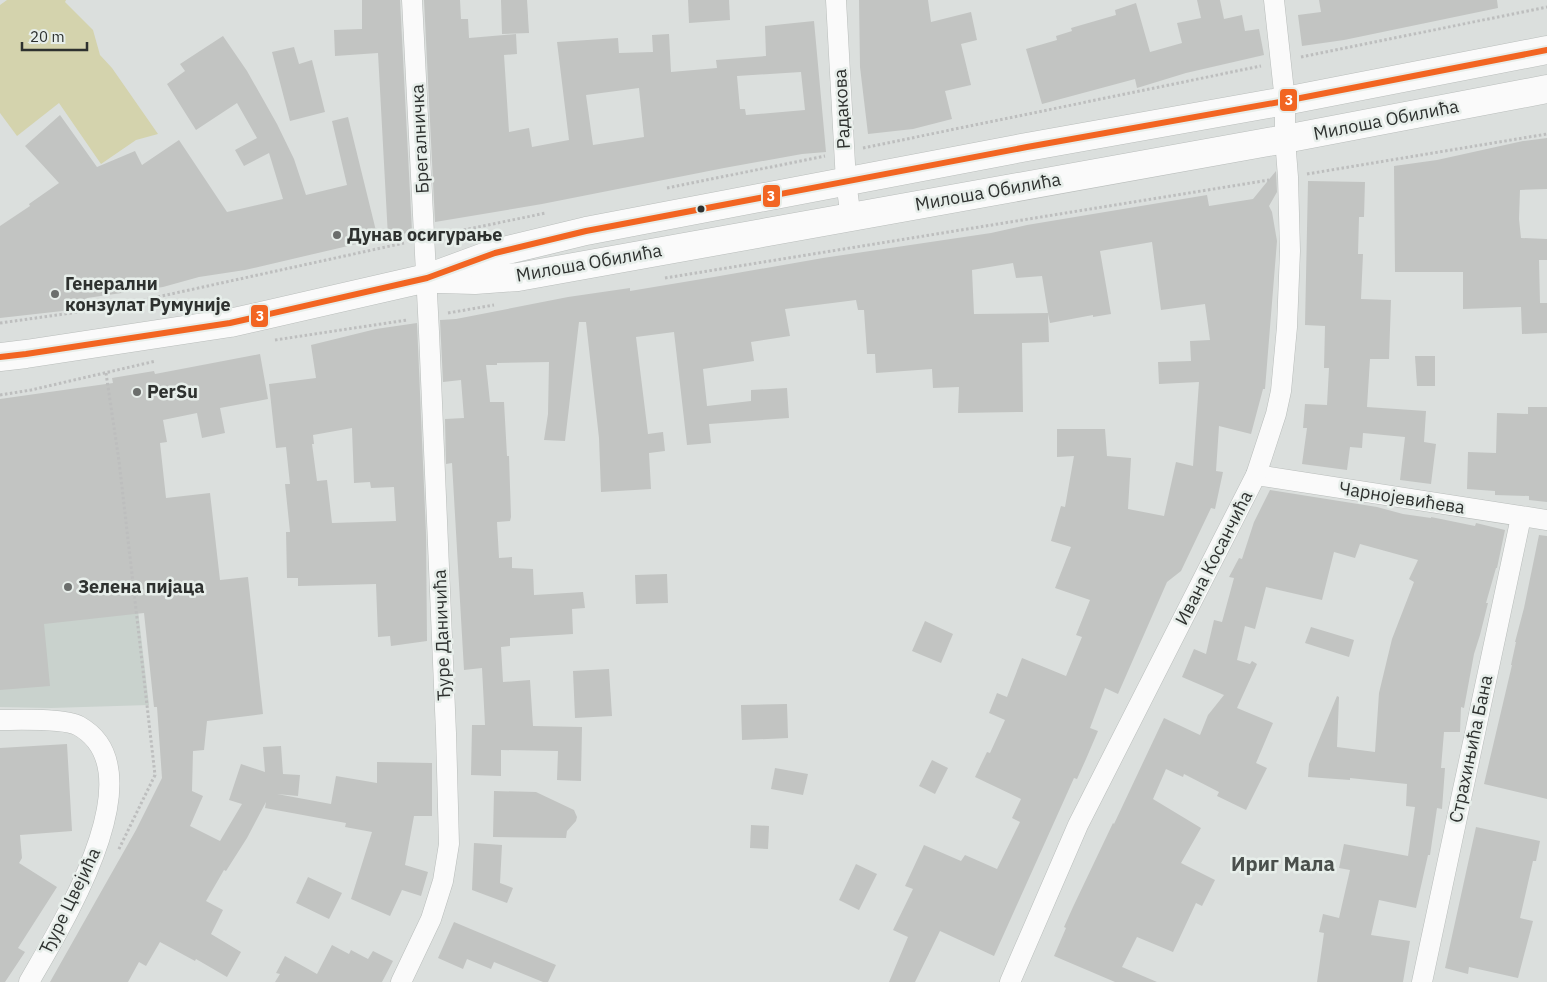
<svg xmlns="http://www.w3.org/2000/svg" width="1547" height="982" font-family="'IBM Plex Sans',sans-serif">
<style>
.built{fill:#c9d2cd}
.green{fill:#d4d3ad}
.building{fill:#c2c4c2;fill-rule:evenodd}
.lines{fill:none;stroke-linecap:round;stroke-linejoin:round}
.minor-casing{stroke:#b9bdbb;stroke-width:21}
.primary-casing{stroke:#b9bdbb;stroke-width:29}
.path{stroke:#bdbebe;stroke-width:3;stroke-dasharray:2.5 2.5;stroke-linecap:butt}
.minor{stroke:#fafafa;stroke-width:20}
.primary{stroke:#fafafa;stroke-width:28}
.bus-1-casing{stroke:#e7eeea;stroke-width:10}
.bus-1{stroke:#f26522;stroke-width:6}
.bus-dot{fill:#2e312f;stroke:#e7eeea;stroke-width:2}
.poi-dot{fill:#6b6e6c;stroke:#e7eeea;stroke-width:2}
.labels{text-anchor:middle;stroke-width:5;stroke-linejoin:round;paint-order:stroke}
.street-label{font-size:18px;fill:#2e312f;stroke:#e7eeea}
.poi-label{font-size:18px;font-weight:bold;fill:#2e312f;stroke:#e7eeea;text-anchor:start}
.quarter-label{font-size:20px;font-weight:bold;fill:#4a4f4c;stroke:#e7eeea}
.line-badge{stroke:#e7eeea;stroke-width:2}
.badge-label{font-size:14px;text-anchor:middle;font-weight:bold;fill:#fff}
</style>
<rect width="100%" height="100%" fill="#dbdfdd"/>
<path class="built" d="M117,429L149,705L51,708L0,707V470Z"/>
<path class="green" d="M7,0H66L65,2L93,30L100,55L112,68L158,134L136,140L101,164L59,103L17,136L0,113V5Z"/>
<g class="building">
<path d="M362,0H400L412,232L388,237L378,53L335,56L334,30L362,29Z"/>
<path d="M424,0H460L461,19H468L469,38L516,34L517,54L504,55L509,132L529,128L532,147L569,140L557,42L618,38L619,53L653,52L652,35L669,34L671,72L717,68L716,60L766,56L765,26L814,21L826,152L802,154L724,168L542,204L435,222ZM801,72L805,110L746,115L745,109H740L737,76ZM639,88L644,137L593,145L586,95Z"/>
<path d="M501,0H527L529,33L502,34Z"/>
<path d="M688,0H729L730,20L689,23Z"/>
<path d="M859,0H928L931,22L971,12L977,40L961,44L971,85L945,91L952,119L913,129L868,134L860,67Z"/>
<path d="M1197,0H1220L1224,19L1242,15L1245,31L1259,29L1264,55L1186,73L1137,88L1135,79L1042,104L1026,49L1057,40L1056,36L1072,31L1071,28L1116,15L1115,10L1136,3L1150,52L1182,43L1177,23L1201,18Z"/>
<path d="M1319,0H1497L1498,8L1344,40L1302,46L1298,15L1321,12Z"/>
<path d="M223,36L247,71L277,124L294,159L306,195L347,185L332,121L348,117L378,239L245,270L199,277L163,287L87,298L89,308L0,318V226L30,206L29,204L59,183L25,146L60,115L97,167L135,151L142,165L179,140L227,212L283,199L269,153L244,166L235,150L257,138L237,103L196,130L167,84L185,71L180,64Z"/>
<path d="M294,47L299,64L312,60L325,112L290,121L272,52Z"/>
<path d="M1547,138V189L1520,190L1519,219L1521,238L1547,239V260H1539L1540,303H1547V333L1522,334L1521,307L1463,309V272H1395L1394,166L1437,160L1523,141Z"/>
<path d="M1276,171L1277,192L1269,206L1272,212L1277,241L1265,389H1263L1251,434L1219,426L1216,471L1223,472L1215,509L1211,508L1181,571L1167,582L1118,694L1105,688L1090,728L1098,731L1086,759L1077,779L1074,778L994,956L940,931L915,982H889L908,937L893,930L913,889L905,886L924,845L961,861L965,855L997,869L1020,822L1012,818L1021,799L975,777L987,752L990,753L1005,720L989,713L997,693L1007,697L1022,658L1066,676L1082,637L1076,635L1090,600L1055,588L1071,547L1051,541L1061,506L1065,507L1074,456L1057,457V429H1105L1107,456L1131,458L1128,509L1164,516L1176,462L1193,466L1199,382L1159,384L1158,362L1191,361L1190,341L1210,340L1205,304L1161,310L1152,242L1100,251L1111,314L1093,317V315L1050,323L1048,314L1049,342L1022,343L1023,412L958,413L959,387L933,388L932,369L876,373L875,354H867L864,310H858L856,300L785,309L790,336L751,342L754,361L703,369L707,406L751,401V390L787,388L789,418L709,424L711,443L687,445L674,332L636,337L648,434L663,432L665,451L649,453L651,489L601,492L599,438L586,322H579L565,441L544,440L548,414L549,362L497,363V365H486L490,402H504L507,456H509L511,517L510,521L497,522L499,558L512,557V568L533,569L534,595L583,592L585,608L572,609L573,634L510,638V646L501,647L503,682L530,680L533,726L582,727L581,781L557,780L558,751L501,750V776L471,775L472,725H485L482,668L464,670L452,463L446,464L445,419L464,418L461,380L443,382L440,320L456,319L568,297L630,288V291L714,277L823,258L991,233L1027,225L1207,195L1209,206L1253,199ZM1013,263L1016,278L1042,276L1048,313L974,314L972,270Z"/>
<path d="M1308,181L1365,182L1364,217H1359L1358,254H1363L1361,299L1391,300L1389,359H1370L1367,407L1426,411L1424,442L1436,444L1431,484L1400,480L1405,437L1363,433L1362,448L1350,447L1347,470L1302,464L1307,428H1303L1305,404L1327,405L1329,368H1324L1325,326L1305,325Z"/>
<path d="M417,323L426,534L427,641L391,646L390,636L378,637L376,584L298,586V578H287L286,532H290L285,484H290L286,447L276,448L269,384L316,378L311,345L376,329ZM352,428L354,483L370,482L371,488L394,487L396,521L332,523L327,480L317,481L312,444H314L313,435Z"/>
<path d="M260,354L268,399L220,408L225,433L202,438L197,413L163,420L167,442L160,443L166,498L210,493L220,580L248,577L263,714L207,721L204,750L193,751L192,791L203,796L190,826L220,841L242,804L229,800L241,764L265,772L263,747L281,746L283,774L300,775L298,796L277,794L331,804L336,776L377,783V762L432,763V816H414L405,865L428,872L421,896L402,890L390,916L351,899L372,832L345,827L346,823L265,808L266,802L247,838L226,871L224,870L206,901L223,910L211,934L241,952L227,977L196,959L195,961L160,942L146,966L139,962L128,982H50L136,830L162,778L157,707H154L144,613L44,624L50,686L0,690V399L113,383L112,378L154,371L155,374Z"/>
<path d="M1415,356H1435V386H1417Z"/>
<path d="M1528,407H1547V502L1529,500V496L1495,495V491L1467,489L1468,452L1496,453L1497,413L1528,414Z"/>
<path d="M1270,490L1377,507L1403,514L1431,518V517L1475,526L1476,523L1505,530L1497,568H1496L1486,603H1488L1480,635L1474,654L1464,708L1461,707L1460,732H1444L1441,768H1445L1442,809L1437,808L1430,855H1428L1416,908L1379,900L1371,935L1410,941L1403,982H1317L1324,933L1319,932L1323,914L1339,918L1350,870L1339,868L1344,844L1408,856L1415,807L1406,806L1407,784L1350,778V780L1308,777L1309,764L1337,696L1339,697L1337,747L1375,752L1379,693L1392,639L1414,582L1409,579L1418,560L1360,544L1355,558L1334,552L1322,600L1266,587L1255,629L1245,626L1237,660L1250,664L1252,661L1257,664L1237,708L1273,723L1256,763L1267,768L1246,810L1217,796L1219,792L1184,774L1183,777L1166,769L1153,799L1201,828L1181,863L1215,880L1202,906L1196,903L1173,952L1137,937L1122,967L1157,982H1115L1054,956L1066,928L1064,927L1073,907L1113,823L1114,824L1164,718L1200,735L1208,715L1224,695L1182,677L1194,649L1206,654L1214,620L1222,622L1234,578L1229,577L1239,558L1242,559L1254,522Z"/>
<path d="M1539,535L1547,536V799L1484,784L1512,665H1511L1516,642H1515L1524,608Z"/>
<path d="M667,574L668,603L636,604L635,575Z"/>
<path d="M925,621L953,634L941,663L912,651Z"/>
<path d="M1311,627L1354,640L1349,657L1305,643Z"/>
<path d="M609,669L612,716L575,718L573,671Z"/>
<path d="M787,704L788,738L742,740L741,705Z"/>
<path d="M67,744L72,831L20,835L22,858L19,863L57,887L18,948L25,952L5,982H0V748Z"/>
<path d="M932,760L948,768L935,794L919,786Z"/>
<path d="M775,768L808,774L803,795L771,789Z"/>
<path d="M494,791L536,792L574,810L577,817L576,821L567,831L566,838L493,837Z"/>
<path d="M751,825L769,826L768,849L750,848Z"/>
<path d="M1476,827L1540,841L1536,861H1533L1520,918L1533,921L1518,978L1469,967L1468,974L1445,968Z"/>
<path d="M474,843L502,845L500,883L513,888L507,903L472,890Z"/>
<path d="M856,864L877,874L859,910L839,900Z"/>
<path d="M308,877L342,893L329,919L296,903Z"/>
<path d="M454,922L556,965L548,982H543L494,962L491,969L467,959L463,969L438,958Z"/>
<path d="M332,945L349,954L351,950L368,959L373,951L393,961L382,982H275L280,974L276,973L285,956L317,974Z"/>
</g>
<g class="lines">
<defs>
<g id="minor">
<path d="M836,0L846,182L851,218"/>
<path d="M1256,475L1547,520"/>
<path d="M0,720C18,720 65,718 79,726C159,771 59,929 29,982"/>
<path d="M401,982L431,919L443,881L449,844L446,733L429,332L412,0"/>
<path d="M1010,982L1078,825L1256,475L1276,414L1281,391L1287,327L1290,251L1288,177L1285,139V101L1274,0"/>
<path d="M1422,982L1521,517"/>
</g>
<g id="primary">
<path d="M438,279L475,280L518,277L1285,139L1547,89"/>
<path d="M0,357L26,354L230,323L427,278L495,253L586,231L1027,147L1285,101L1547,50"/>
</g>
</defs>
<use href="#minor" class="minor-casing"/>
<use href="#primary" class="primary-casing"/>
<g class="path">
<path d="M1301,57L1547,7"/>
<path d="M863,148L1261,66"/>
<path d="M1307,174L1547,134"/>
<path d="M667,188L825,156"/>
<path d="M444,234L546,213"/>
<path d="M665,278L1269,180"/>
<path d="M448,313L494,305"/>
<path d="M0,323L107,308L404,243"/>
<path d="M275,340L407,320"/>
<path d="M106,373L119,461L155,775L118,851"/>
<path d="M0,395L31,390L156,361"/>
</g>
<use href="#minor" class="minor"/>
<use href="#primary" class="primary"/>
<defs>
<path id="bus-1" d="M0,357L26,354L230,323L427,278L495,253L586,231L1027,147L1285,101L1547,50"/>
</defs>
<use href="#bus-1" class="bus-1-casing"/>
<use href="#bus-1" class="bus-1"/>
</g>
<circle class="bus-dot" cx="701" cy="209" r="4.5"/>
<g class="poi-dot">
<circle cx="337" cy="235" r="5"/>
<circle cx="55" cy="294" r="5"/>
<circle cx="137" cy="392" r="5"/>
<circle cx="68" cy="587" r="5"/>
</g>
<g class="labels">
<g class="street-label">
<text transform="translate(842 109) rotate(-93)" y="6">Радакова</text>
<text transform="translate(1386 120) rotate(-11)" y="6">Милоша Обилића</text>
<text transform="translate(420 139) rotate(-93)" y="6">Брегалничка</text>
<text transform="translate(988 192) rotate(-10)" y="6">Милоша Обилића</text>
<text transform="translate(589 263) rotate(-10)" y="6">Милоша Обилића</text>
<text transform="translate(1402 498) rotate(9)" y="6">Чарнојевићева</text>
<text transform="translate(1214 558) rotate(-63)" y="6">Ивана Косанчића</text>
<text transform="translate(442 635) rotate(-92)" y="6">Ђуре Даничића</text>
<text transform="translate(1471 749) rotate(-78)" y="6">Страхињића Бана</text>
<text transform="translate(70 901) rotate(-64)" y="6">Ђуре Цвејића</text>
</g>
<g class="poi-label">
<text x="347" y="241">Дунав осигурање</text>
<text x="65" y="290">Генерални<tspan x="65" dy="21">конзулат Румуније</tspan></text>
<text x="147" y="398">PerSu</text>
<text x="78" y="593">Зелена пијаца</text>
</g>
<g class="quarter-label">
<text x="1283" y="871">Ириг Мала</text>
</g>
</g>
<g class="line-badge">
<rect x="1279" y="88" width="19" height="24" rx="5" fill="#f26522"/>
<rect x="762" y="184" width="19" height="24" rx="5" fill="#f26522"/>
<rect x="250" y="304" width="19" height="24" rx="5" fill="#f26522"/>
</g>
<g class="badge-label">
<text x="1289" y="105">3</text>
<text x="771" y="201">3</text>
<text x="260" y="321">3</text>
</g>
<path d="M22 42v8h65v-8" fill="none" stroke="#2e312f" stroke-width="2.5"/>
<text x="30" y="42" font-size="15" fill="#2e312f" stroke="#e7eeea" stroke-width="4" paint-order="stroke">20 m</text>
</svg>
